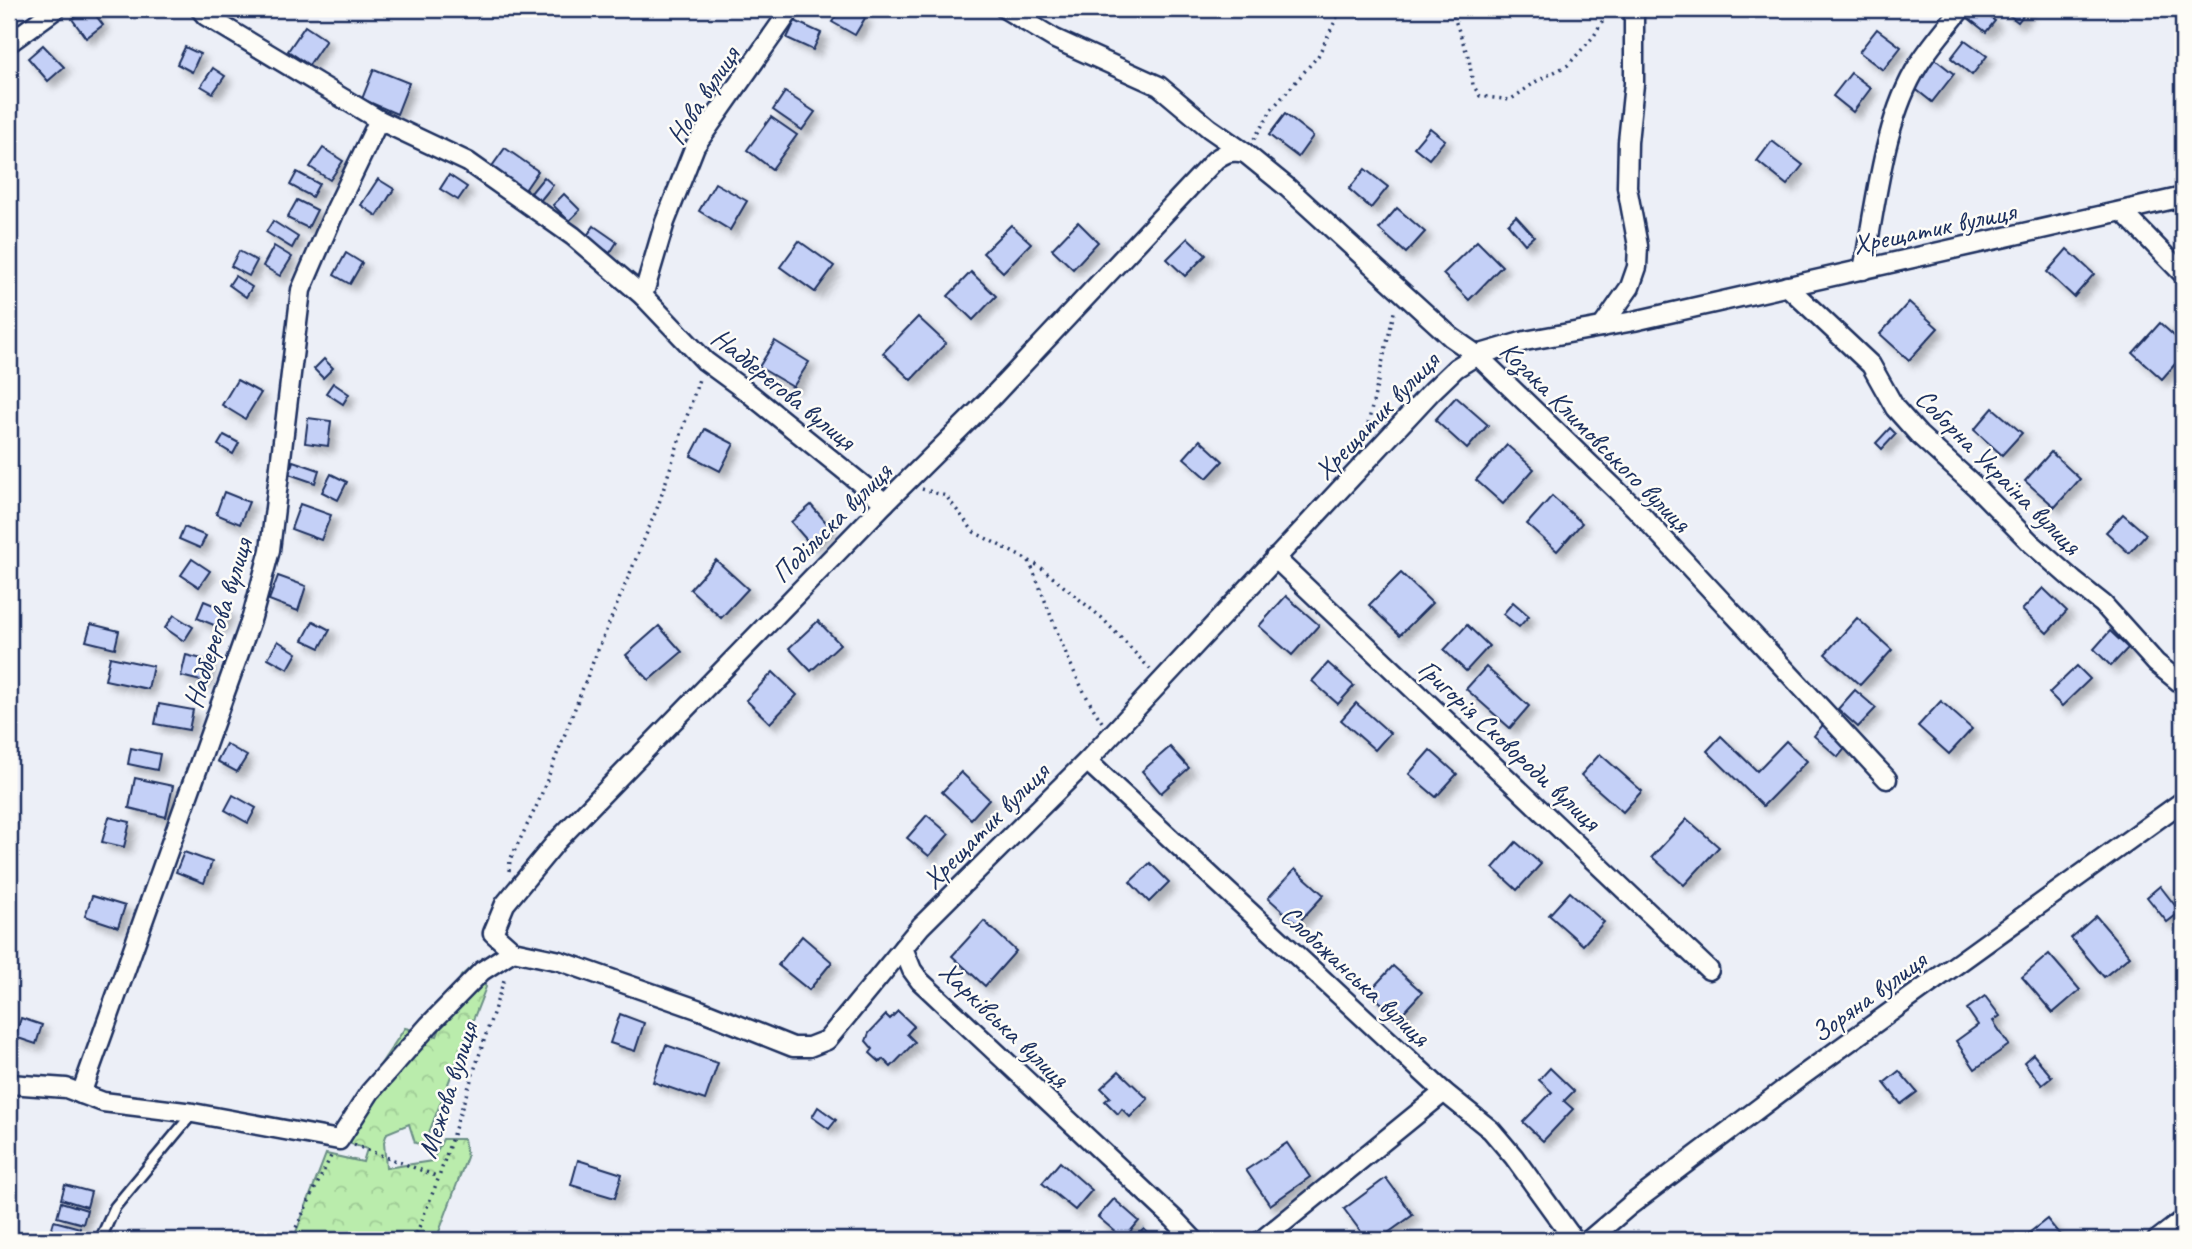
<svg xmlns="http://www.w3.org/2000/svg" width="2192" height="1249" font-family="Caveat,sans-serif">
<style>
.forest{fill:url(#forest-crowns);stroke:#6a8e85;stroke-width:2}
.building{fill:#c4d0f7;stroke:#1b2f5e;stroke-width:2;filter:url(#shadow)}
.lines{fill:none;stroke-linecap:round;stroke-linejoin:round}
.lane-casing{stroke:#1b2f5e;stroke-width:14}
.street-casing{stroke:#1b2f5e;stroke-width:23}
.path{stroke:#1b2f5e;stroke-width:3.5;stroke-dasharray:2 5;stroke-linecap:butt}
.lane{stroke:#fdfcf7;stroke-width:9}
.street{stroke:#fdfcf7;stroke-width:18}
.labels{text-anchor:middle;stroke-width:5;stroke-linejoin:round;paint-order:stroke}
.street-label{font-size:28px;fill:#1b2f5e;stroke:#fdfcf7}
</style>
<defs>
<pattern id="forest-crowns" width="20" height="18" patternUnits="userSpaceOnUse" patternTransform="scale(1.75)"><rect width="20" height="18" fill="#baecac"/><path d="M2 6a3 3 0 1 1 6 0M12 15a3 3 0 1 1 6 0" fill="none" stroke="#9fcb96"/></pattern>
<filter id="shadow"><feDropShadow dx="6" dy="6" stdDeviation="3.5" flood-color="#0004"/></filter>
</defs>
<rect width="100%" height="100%" fill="#eceff7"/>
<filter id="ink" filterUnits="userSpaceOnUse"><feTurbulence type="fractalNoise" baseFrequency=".0143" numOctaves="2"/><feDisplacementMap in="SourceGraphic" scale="14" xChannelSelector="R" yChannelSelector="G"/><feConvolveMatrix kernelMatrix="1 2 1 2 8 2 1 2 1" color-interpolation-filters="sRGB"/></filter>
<g filter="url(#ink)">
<path class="forest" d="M471,967L486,987L424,1145L415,1143L409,1124L387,1133L384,1142L386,1168L432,1161L443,1139H464L467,1157L436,1240H293L326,1154L363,1162L367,1149L351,1144L346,1116L405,1028L437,1036L461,976Z"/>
<g class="building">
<path d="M86,9H91L103,25L86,38L72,19Z"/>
<path d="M841,9H850L865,18L855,35L832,22Z"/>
<path d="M1974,9H1979L1995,21L1986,32L1967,17Z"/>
<path d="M2001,9H2028L2018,22Z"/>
<path d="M795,21L821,33L813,50L787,38Z"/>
<path d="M305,26L326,40L309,65L288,51Z"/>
<path d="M1877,29L1901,47L1883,70L1859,52Z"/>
<path d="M1965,40L1987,56L1972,75L1951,58Z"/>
<path d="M43,45L64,67L48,81L28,58Z"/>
<path d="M185,47L200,54L192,72L177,64Z"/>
<path d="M1935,59L1954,74L1932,102L1913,87Z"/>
<path d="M213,68L225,76L213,93L201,86Z"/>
<path d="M374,69L409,83L397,114L362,99Z"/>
<path d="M1851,73L1871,88L1853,112L1833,96Z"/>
<path d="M785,92L815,112L802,130L773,110Z"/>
<path d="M1285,114L1313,136L1298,157L1269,135Z"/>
<path d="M771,117L797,135L772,169L747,150Z"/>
<path d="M1430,128L1445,140L1429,159L1414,147Z"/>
<path d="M1772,141L1803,165L1787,185L1757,161Z"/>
<path d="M323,148L343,161L330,180L310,167Z"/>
<path d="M505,148L538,171L523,193L490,169Z"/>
<path d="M1365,169L1388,187L1371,208L1349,189Z"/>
<path d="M297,172L319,184L312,197L290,185Z"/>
<path d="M449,175L467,187L458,200L440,189Z"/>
<path d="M544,177L553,185L540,201L531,193Z"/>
<path d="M378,179L394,189L377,216L361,205Z"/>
<path d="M715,183L747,201L730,230L699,211Z"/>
<path d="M564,194L580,210L569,221L553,205Z"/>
<path d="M297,200L317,210L308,228L287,218Z"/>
<path d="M1397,208L1425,232L1406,253L1379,229Z"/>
<path d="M1516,216L1534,236L1525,244L1508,224Z"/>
<path d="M273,221L298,237L292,248L266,232Z"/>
<path d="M1078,222L1098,242L1073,269L1052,249Z"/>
<path d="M1011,225L1031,243L1003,272L983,253Z"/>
<path d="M594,226L617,242L610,253L586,237Z"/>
<path d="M1188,238L1206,255L1185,276L1167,259Z"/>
<path d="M799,241L834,266L815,292L780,267Z"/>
<path d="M1477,241L1502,266L1469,300L1443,274Z"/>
<path d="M274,246L292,257L280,276L263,266Z"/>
<path d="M2067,249L2094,274L2074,297L2047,272Z"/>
<path d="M239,251L257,261L249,276L231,266Z"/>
<path d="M346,253L362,263L350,284L334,275Z"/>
<path d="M971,272L996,296L973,320L948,296Z"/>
<path d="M235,276L252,287L246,297L229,285Z"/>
<path d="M1909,302L1938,328L1909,360L1880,334Z"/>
<path d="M918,317L946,343L911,380L883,353Z"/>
<path d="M2160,323L2183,344V355L2162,379L2133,353Z"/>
<path d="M775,341L809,362L793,387L759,367Z"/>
<path d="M324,359L333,368L323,378L314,369Z"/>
<path d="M237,380L261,393L245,419L222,405Z"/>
<path d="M333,383L349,394L343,404L326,393Z"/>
<path d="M1456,397L1488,425L1467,449L1435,420Z"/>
<path d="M1993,408L2022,433L2002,455L1974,430Z"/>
<path d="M308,418L331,421L328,446L305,443Z"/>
<path d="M1890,428L1896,434L1882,449L1876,443Z"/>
<path d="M705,429L734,444L720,471L691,456Z"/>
<path d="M224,435L239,443L233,454L218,445Z"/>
<path d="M1200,440L1223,461L1207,478L1184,458Z"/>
<path d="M1507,445L1534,469L1503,504L1476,480Z"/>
<path d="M2051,452L2080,479L2055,507L2025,481Z"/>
<path d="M293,461L319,470L315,483L289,474Z"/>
<path d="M331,474L347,482L338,500L322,492Z"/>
<path d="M224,492L249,502L240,524L216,514Z"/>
<path d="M1552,496L1582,523L1557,551L1527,524Z"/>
<path d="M300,504L331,515L321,540L291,529Z"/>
<path d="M811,505L831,528L811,545L791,522Z"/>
<path d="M2123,514L2146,534L2129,553L2106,532Z"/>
<path d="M184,527L206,536L200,548L179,539Z"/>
<path d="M192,559L210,571L199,587L181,575Z"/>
<path d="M716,560L748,589L721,618L690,589Z"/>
<path d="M1401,573L1432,603L1400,635L1369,605Z"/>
<path d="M278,576L306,586L298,611L269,600Z"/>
<path d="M2043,588L2067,611L2047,633L2022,610Z"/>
<path d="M1286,596L1319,625L1292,655L1259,626Z"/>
<path d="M204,601L228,611L221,628L197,618Z"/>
<path d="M1513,602L1529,616L1519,627L1503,614Z"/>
<path d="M174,615L193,627L184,641L165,628Z"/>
<path d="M1857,618L1892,650L1860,685L1825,654Z"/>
<path d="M313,621L330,630L320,648L303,640Z"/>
<path d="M818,621L840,644L811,671L789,648Z"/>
<path d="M91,624L119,631L115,648L86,641Z"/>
<path d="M1467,625L1489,646L1466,671L1444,650Z"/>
<path d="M659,626L682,652L649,680L626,655Z"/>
<path d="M2110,631L2128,648L2111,666L2094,649Z"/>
<path d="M278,641L297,653L288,669L268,658Z"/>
<path d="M186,655L210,661L205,682L181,676Z"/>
<path d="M110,657L153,666L148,689L105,680Z"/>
<path d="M1328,663L1354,686L1338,704L1312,681Z"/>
<path d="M2077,666L2090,679L2062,706L2049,693Z"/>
<path d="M1486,667L1529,706L1510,728L1466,689Z"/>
<path d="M773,672L797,695L770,723L746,700Z"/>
<path d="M1855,690L1876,708L1858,727L1838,709Z"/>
<path d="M1941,701L1972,729L1949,754L1918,726Z"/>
<path d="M1356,703L1390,733L1375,750L1341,720Z"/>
<path d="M159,704L193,710L189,730L155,724Z"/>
<path d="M1826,721L1850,742L1838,757L1814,736Z"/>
<path d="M1721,736L1757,771L1786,741L1807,761L1763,806L1707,751Z"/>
<path d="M226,744L247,756L237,772L217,761Z"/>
<path d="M1170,747L1189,768L1161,793L1142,771Z"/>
<path d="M131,748L160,754L157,770L128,764Z"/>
<path d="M1430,750L1457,774L1436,797L1409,774Z"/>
<path d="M1600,754L1642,791L1623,812L1581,775Z"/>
<path d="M961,772L989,799L971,819L942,792Z"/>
<path d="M135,778L173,786L166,817L129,808Z"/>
<path d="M233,795L256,808L248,823L225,810Z"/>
<path d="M927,815L949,834L929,856L907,838Z"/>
<path d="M109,817L130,822L124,847L102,842Z"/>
<path d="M1687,819L1719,847L1684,885L1652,857Z"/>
<path d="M1516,842L1541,864L1517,890L1493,868Z"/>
<path d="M184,852L212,862L204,883L176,872Z"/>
<path d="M1150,863L1169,882L1149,902L1130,882Z"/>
<path d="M1295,869L1324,895L1297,924L1268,898Z"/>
<path d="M2160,886L2180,912L2167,922L2147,897Z"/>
<path d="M1570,892L1604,922L1583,945L1549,915Z"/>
<path d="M92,896L125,906L118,927L85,916Z"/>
<path d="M2096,916L2130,956L2104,977L2071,938Z"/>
<path d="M984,921L1016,951L985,986L952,956Z"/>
<path d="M802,936L832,962L809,990L778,965Z"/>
<path d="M2049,954L2080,990L2053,1013L2022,977Z"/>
<path d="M1393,966L1422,992L1398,1018L1369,992Z"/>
<path d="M1985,996L2000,1016L1993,1021L2009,1045L1975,1069L1956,1041L1978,1025L1967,1009Z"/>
<path d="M898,1011L914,1026L907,1034L915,1042L891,1067L883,1059L880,1062L870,1053L873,1049L866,1041L869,1033L886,1015L890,1019Z"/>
<path d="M620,1014L644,1023L635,1051L610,1043Z"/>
<path d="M21,1018L42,1025L36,1044L15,1037Z"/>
<path d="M666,1045L718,1063L705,1100L653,1082Z"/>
<path d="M2033,1054L2052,1077L2042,1085L2024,1062Z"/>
<path d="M1550,1068L1574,1091L1564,1101L1573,1109L1543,1141L1523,1122L1552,1092L1539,1080Z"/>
<path d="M1119,1071L1148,1099L1130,1117L1122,1109L1118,1114L1105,1101L1110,1097L1101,1088Z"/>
<path d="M1899,1071L1917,1092L1901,1104L1884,1083Z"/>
<path d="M818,1107L836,1120L829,1129L812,1117Z"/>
<path d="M1287,1143L1310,1177L1270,1205L1246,1170Z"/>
<path d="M578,1160L622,1174L615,1198L571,1185Z"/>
<path d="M1060,1162L1092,1190L1075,1210L1042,1183Z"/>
<path d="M1386,1178L1413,1215L1378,1240H1367L1344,1209Z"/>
<path d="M65,1185L91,1192L87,1207L61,1199Z"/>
<path d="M1114,1199L1139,1221L1124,1239L1098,1217Z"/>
<path d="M61,1202L87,1210L83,1224L57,1217Z"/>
<path d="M2047,1219L2064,1240H2035L2029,1233Z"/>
<path d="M54,1221L80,1228L77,1240L50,1235Z"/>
<path d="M1144,1229L1155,1240H1132Z"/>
</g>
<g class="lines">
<defs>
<path id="lane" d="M100,1240L115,1207L193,1113"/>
<g id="street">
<path d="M200,9L206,16L379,120L468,162L573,236L643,296L705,361L750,394L885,503"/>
<path d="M1005,9L1055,39L1159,86L1209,128L1245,153L1288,188L1451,337L1477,355L1635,508L1887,779"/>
<path d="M9,43L56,9"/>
<path d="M1245,153C1232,150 1226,152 1215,160L992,397L885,503L557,841L505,904L493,933L513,951L560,961L700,1010L793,1047H809L827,1040L921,926L1087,761L1431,392L1456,368L1477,355L1525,341L1634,321L2183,197"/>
<path d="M2123,212L2183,274"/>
<path d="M1863,270C1876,206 1883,120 1919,64C1931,45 1947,27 1961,9"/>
<path d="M1787,286L1871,365L1895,408L1919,435L1975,486L2031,543L2074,581L2103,604L2156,663L2183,685"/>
<path d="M643,296L665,222L695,146L791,9"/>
<path d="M1602,327L1630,287L1637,267L1638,246L1627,187L1628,142L1634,84V9"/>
<path d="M1275,558L1709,970"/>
<path d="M1087,761L1444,1092L1491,1130L1514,1157L1574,1240"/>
<path d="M903,948L912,970L920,981L1174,1219L1194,1240"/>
<path d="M9,1084L66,1088L103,1102L193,1113L339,1140L370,1092L429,1025L482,971L513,951"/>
<path d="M81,1094L252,617L270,550L301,290L335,211L379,120"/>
<path d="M1262,1240L1444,1092"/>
<path d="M1589,1240L1629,1206L1799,1078L2183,801"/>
<path d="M2157,1240L2183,1220"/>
</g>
</defs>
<use href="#lane" class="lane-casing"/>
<use href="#street" class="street-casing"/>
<g class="path">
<path d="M1451,9L1469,59L1473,85L1480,96L1510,100L1537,81L1568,65L1594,36L1609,9"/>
<path d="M1254,139L1272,109L1318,56L1341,9"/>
<path d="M1365,437L1395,308"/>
<path d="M922,489L946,496L974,532L1039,566L1102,618L1151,670"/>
<path d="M1029,561C1053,617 1068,671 1102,722"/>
<path d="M509,871L510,860L538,803L593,662L658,506L700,376"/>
<path d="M354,1145L439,1177"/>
<path d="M290,1240L332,1154"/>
<path d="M414,1240L439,1177L505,977"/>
</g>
<use href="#lane" class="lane"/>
<use href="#street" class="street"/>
</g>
</g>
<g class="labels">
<g class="street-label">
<text transform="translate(702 95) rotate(-57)" y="10">Нова вулиця</text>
<text transform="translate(1934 227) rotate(-12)" y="10">Хрещатик вулиця</text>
<text transform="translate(784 388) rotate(39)" y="10">Надберегова вулиця</text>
<text transform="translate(1376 415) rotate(-46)" y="10">Хрещатик вулиця</text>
<text transform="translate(1596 436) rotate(45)" y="10">Козака Климовського вулиця</text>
<text transform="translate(1999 471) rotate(45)" y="10">Соборна Україна вулиця</text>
<text transform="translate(831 522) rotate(-45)" y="10">Подільска вулиця</text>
<text transform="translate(217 623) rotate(-73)" y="10">Надберегова вулиця</text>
<text transform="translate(1510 744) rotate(43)" y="10">Григорія Сковороди вулиця</text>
<text transform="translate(985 825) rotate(-45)" y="10">Хрещатик вулиця</text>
<text transform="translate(1356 975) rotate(43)" y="10">Слобожанська вулиця</text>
<text transform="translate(1868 996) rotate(-36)" y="10">Зоряна вулиця</text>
<text transform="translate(1005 1024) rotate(44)" y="10">Харківська вулиця</text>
<text transform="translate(447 1090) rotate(-72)" y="10">Межова вулиця</text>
</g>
</g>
<rect width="2192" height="1249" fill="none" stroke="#fdfcf7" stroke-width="35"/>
<rect x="18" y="18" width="2157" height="1214" fill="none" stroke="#1b2f5e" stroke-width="2.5" filter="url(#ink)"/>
</svg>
